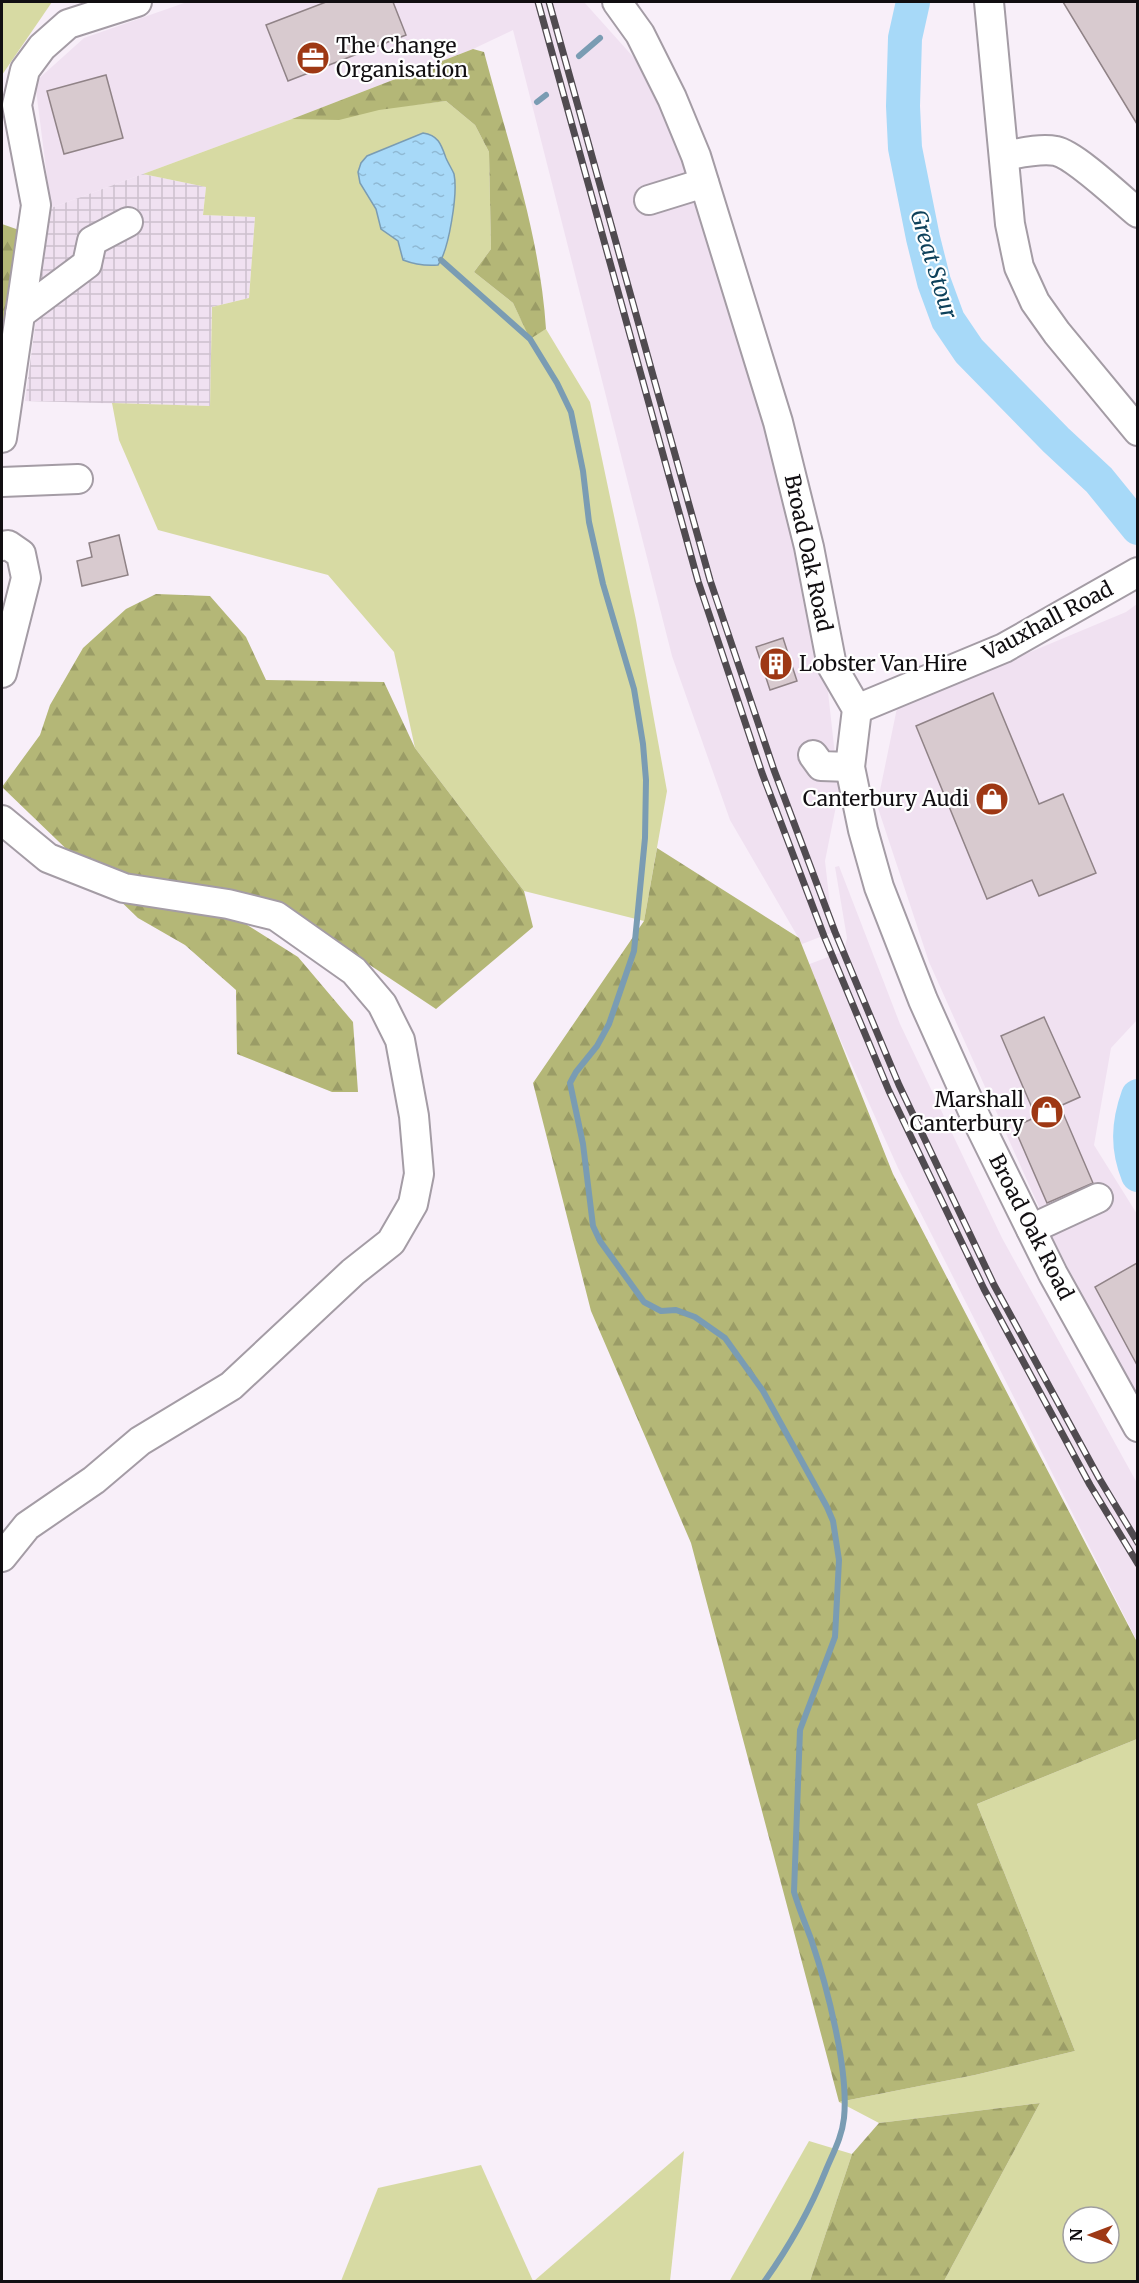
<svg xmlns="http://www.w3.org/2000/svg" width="1139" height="2283" font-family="Merriweather,serif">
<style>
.built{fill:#f0e1f1}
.industrial{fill:url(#industrial-grid)}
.green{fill:#d7daa3;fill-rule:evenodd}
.forest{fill:url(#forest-firs)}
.water{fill:url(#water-ripples);stroke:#7a9cb3;stroke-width:1.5}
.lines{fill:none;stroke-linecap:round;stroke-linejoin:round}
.stream{stroke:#7a9cb3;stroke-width:6}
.river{stroke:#a7d9f8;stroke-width:34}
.building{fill:#d8cacf;stroke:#908387;stroke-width:1.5}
.minor-casing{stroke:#a49ca5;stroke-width:32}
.minor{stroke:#fff;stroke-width:28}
.rail-casing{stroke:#504b50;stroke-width:7}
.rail{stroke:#fff;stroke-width:4.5;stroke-dasharray:14;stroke-linecap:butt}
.labels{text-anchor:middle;stroke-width:4.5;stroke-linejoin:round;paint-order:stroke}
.poi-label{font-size:21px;fill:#110e11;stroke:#fff;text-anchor:start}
.street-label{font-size:21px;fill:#110e11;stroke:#fff}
.water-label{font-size:22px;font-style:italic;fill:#0d415b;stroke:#fff}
</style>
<defs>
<pattern id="industrial-grid" width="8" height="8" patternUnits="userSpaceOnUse" patternTransform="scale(1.5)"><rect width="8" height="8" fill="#f0e1f1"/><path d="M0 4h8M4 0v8" fill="none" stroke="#cdc0ce"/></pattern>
<pattern id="forest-firs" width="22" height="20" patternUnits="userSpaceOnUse" patternTransform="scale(1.5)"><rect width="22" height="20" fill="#b4b777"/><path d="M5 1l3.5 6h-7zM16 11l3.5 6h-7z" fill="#9a9c66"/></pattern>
<pattern id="water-ripples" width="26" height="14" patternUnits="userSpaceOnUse" patternTransform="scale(1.5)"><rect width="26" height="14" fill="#a7d9f8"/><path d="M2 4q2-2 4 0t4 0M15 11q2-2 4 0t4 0" fill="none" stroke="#8fb9d4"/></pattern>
</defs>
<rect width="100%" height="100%" fill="#f8eff9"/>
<g class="built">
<path d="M187,2H584L636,60L682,151L772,425L825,665L839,791L825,861L833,932L802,944L730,820L672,656L513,30L473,49L292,119L51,208L35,82L84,38Z"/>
<path d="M1137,604V1020L1111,1048L1094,1145L1137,1214V1400L1056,1245L929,962L877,805L897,708L1126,612Z"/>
<path d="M839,866L900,1024L970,1171L1002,1238L1137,1483V1641L898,1168L807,965L844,951L847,938L835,867Z"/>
</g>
<path class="industrial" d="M143,174L206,187L203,215L255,217L249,298L212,307L210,406L25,401L51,208Z"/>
<g class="green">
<path d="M2,2H52L2,75Z"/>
<path d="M446,101L475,125L489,152L491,249L474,272L513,303L530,338L546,329L590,402L636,620L667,791L644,921L524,891L415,748L394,652L328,575L158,530L119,440L112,403L210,406L212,307L249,298L255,217L203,215L206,187L143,174L292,119Z"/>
<path d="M1137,1739V2281H944L1040,2103L879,2123L839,2102L975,2075L1075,2051L977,1804ZM1073,2217H1109V2253H1073Z"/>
<path d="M809,2141L852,2154L810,2281L729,2282Z"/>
<path d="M684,2151L670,2281H534Z"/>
<path d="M481,2165L533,2281H341L378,2188Z"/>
</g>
<g class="forest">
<path d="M473,49L484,52C508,143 540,235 546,329L530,339L513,303L474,272L491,249L489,152L475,125L446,101L379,110L339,120L292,119Z"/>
<path d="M2,224L19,230L2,359Z"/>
<path d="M156,594L210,596L246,637L266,680L384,682L415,748L524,891L533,927L436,1009L272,900L244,923L298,957L353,1022L358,1092H332L237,1054L236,990L185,945L138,918L2,787L40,735L50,705L83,648L126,609Z"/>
<path d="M657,848L799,938L893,1174L1137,1642V1739L977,1804L1075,2051L975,2075L839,2102L691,1543L591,1311L533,1083L644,921Z"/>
<path d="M1040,2103L944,2281H810L852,2154L879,2123Z"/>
</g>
<path class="water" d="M423,133C438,135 441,144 446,158C448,163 452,169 454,174C458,193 449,250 438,265C425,266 416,265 403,260L398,241L381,229L376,209L360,183L358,172L361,163L367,156Z"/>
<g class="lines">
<g class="stream">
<path d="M579,56L600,38"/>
<path d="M537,102L546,95"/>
<path d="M441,260L530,339L557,383L571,412L583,471L589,522L603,584L634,689L643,744L646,780L645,838L634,951L609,1024L597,1046L576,1072L570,1083L583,1144L593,1226L600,1241L644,1302L661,1311L676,1310L695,1317L725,1338L763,1391L827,1507L833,1521L839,1560L835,1637L800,1730L794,1892C799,1909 805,1923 811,1939C827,1986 849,2070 844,2118C842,2137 833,2153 826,2170C810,2210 789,2247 764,2282"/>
</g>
<g class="river">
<path d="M913,2L905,38L903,106L905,148L923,238L934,282L948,320L969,351L1056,440L1099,480L1138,528"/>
<path d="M1138,1096C1128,1124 1127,1148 1138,1175"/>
</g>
</g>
<g class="building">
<path d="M326,2H393L406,35L288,81L266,25Z"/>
<path d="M1063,2H1137V124Z"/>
<path d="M106,75L123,138L64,154L47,91Z"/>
<path d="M119,535L128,575L82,586L77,561L92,557L89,543Z"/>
<path d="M783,638L797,681L770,690L756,647Z"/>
<path d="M993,693L1039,804L1063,794L1096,873L1039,896L1032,880L987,899L916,726Z"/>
<path d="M1044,1017L1080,1097L1060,1106L1093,1183L1047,1203L1014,1127L1036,1117L1001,1036Z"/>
<path d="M1137,1263V1365L1095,1287Z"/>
</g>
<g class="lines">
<defs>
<g id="minor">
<path d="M617,2L640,34L672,98L696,156L778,422L809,547L832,666L857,709L850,767L863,830L879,887L923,1000L976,1118L1053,1274L1138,1427"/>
<path d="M989,2L1010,224L1019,267L1035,302L1057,333L1138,431"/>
<path d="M1004,156C1020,153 1040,148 1056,151C1075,155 1121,199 1138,213"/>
<path d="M649,200L704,183"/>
<path d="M20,314L87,264L92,241L128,222"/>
<path d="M2,438L36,205L17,105L25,70L42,47L68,24L137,2"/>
<path d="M2,482L78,479"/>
<path d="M2,546L8,545L21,554L26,578L2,673"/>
<path d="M857,709L1004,648L1138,572"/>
<path d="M813,755L821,766L850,767"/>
<path d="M2,820L48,858L124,888L228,904L276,916L354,971L382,1004L400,1040L414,1116L419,1174L413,1204L391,1242L353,1272L231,1386L140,1441L94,1480L27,1526L2,1557"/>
<path d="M1031,1229L1098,1198"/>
</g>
</defs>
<use href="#minor" class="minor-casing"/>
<use href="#minor" class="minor"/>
<defs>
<g id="rail">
<path d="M538,2L698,581L762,773L824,936L889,1091L984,1289L1090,1485L1138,1564"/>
<path d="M549,2L710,580L774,770L835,932L899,1085L994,1285L1099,1478L1138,1543"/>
</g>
</defs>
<use href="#rail" class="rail-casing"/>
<use href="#rail" class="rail"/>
</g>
<defs>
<symbol id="office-disc" viewBox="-11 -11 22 22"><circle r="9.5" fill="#9e3814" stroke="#fff"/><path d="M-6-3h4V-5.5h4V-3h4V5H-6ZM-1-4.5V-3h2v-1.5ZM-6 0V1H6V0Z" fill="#fff"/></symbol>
<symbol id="building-disc" viewBox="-11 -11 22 22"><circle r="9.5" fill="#9e3814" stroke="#fff"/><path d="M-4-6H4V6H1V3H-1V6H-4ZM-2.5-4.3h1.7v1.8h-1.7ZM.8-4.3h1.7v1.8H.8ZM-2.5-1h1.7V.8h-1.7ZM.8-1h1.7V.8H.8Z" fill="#fff"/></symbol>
<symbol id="shop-disc" viewBox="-11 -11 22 22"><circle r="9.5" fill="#9e3814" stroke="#fff"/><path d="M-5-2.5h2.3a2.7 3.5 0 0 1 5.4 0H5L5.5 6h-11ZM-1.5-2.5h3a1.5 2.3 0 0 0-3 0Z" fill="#fff"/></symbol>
</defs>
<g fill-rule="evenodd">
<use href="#office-disc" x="294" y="39" width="38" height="38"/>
<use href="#building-disc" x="757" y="645" width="38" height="38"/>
<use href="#shop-disc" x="973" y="780" width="38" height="38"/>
<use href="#shop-disc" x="1028" y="1093" width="38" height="38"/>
</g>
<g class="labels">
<g class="poi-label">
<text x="336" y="53">The Change<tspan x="336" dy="24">Organisation</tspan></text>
<text x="799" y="671">Lobster Van Hire</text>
<text x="969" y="806" text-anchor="end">Canterbury Audi</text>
<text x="1024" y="1107" text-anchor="end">Marshall<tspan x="1024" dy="24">Canterbury</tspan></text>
</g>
<g class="street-label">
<text transform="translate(808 553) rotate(78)" y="7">Broad Oak Road</text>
<text transform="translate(1048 621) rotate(-28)" y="7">Vauxhall Road</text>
<text transform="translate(1031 1227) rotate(63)" y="7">Broad Oak Road</text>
</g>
<g class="water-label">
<text transform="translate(934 264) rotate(73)" y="8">Great Stour</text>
</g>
</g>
<rect width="1139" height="2283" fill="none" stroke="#110e11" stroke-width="6"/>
<g transform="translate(1091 2235) rotate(270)"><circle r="28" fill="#ffffff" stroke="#a09fa0" stroke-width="1.5"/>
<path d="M0-4.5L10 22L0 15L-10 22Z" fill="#9e3814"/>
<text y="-9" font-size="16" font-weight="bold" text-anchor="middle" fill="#110e11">N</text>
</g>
</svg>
